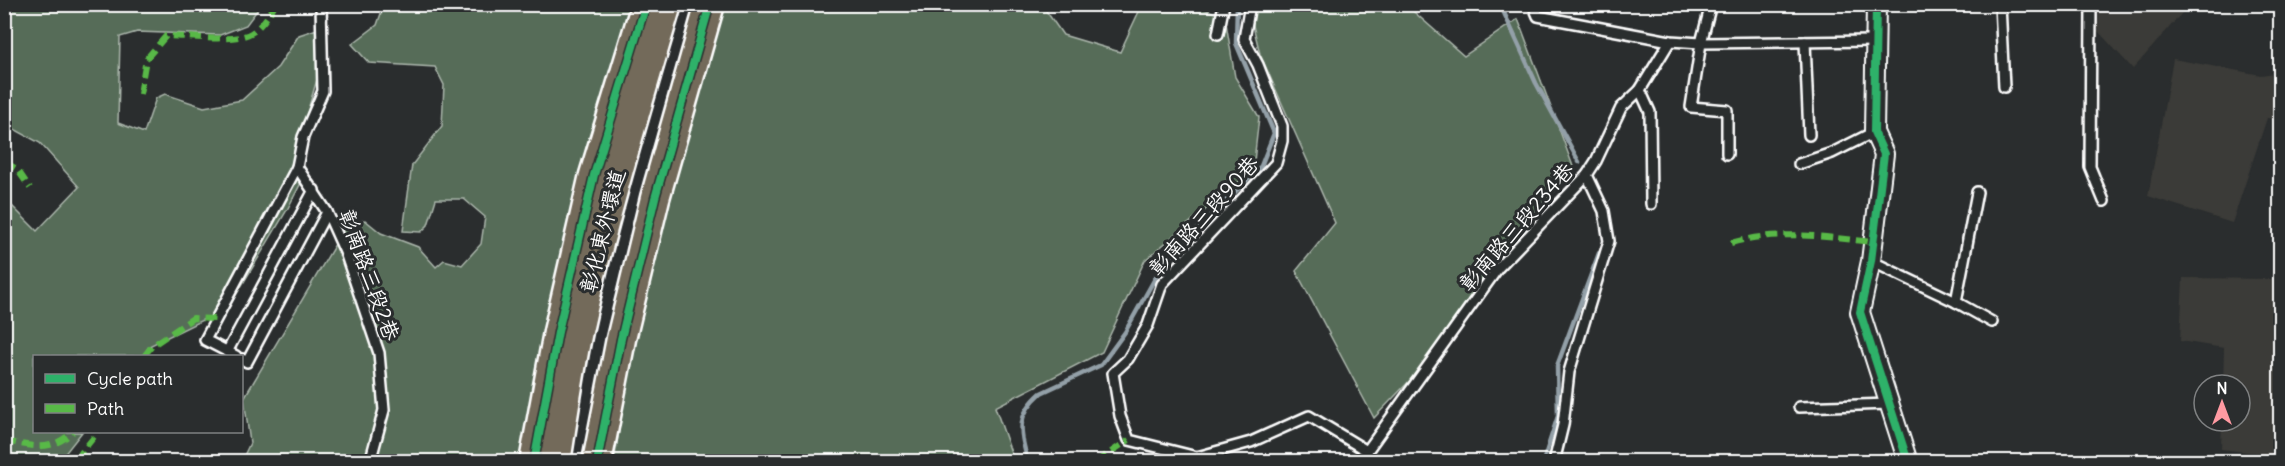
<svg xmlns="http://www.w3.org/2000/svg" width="2285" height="466" font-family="Delius,'LXGW WenKai TC',sans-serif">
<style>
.built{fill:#3b3b37}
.green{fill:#576c58;stroke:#abb6ac;stroke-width:1.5}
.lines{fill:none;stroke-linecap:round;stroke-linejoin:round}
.stream{stroke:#93a0a8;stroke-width:4.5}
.service-casing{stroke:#fff;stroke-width:14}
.minor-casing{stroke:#fff;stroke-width:22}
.primary-casing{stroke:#fff;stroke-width:33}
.service{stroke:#2a2d2e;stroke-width:9}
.minor{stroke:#2a2d2e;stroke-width:18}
.primary{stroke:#736b5a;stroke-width:28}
.quiet{stroke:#58b947;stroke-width:6;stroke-dasharray:12 6;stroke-linecap:butt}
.cycleway-casing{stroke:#2a2d2e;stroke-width:11}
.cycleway{stroke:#2db169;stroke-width:8}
.labels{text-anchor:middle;stroke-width:6;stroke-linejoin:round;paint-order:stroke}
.street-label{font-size:21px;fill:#fff;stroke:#2a2d2e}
</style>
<rect width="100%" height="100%" fill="#2a2d2e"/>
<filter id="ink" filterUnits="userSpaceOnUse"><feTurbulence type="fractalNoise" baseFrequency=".0167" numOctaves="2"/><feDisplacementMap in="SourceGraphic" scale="12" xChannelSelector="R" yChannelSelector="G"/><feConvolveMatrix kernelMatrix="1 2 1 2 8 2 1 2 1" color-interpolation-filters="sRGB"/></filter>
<g filter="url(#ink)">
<g class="built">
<path d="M2099,5V4L2189,5L2133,69L2098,31Z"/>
<path d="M2173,59L2261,75L2280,72V120L2267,118L2232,223L2148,196Z"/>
<path d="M2280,235V456L2221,449L2222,421H2240V385H2223L2224,348L2180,341L2183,278L2272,279Z"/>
</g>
<g class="green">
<path d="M5,5H261L246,25L220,35L137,32L120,37L118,123L144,133L156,98L165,94L204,107L242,100L278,67L299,35L317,29L318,76L302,130L304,177L287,210L229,307L149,346L143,356H34V432H82L63,456L65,461H5L4,198L37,231L79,187L40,143L5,124Z"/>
<path d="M384,5H635L538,461L241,462L250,443L244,398L347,224L365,220L381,233L418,247L436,267L444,260L462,265L481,244L485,217L464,199H436L428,225L421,232L403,231L412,165L442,126L444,85L435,67L369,63L352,44L377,25Z"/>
<path d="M713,5H1042L1063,35L1120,52L1142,5H1195L1225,17L1235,77L1259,117L1253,170L1145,260L1102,352L995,407L1014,461L614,462L642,290Z"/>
<path d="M1248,5H1406L1464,56L1518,19L1574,169L1509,241L1416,374L1374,418L1296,271L1335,223L1260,54Z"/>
</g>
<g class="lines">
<g class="stream">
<path d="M1500,4L1536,83L1579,162"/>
<path d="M1028,462C1020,431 1015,416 1041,393L1101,365L1125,332L1163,264L1261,166L1274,133L1236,43L1237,4"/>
<path d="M1543,462L1558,416L1557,366L1599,253"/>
</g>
<defs>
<g id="service">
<path d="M321,4L323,91L303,137L297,167L327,212L345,252L379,353L384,410L370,462"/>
<path d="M1250,4L1244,39L1258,65L1282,126V141L1276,163L1162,284L1148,325L1128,359L1113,373L1120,416L1129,440L1197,457L1251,442L1309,416L1367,451"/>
<path d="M1533,4L1538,16L1670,41L1701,43L1875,41"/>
<path d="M1711,4L1701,43L1691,107L1727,110V154"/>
<path d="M2000,4L2004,87"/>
<path d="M2091,4L2090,167L2104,201"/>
<path d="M1218,34L1224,4"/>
<path d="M1805,42L1809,135"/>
<path d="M1640,90L1650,112L1651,204"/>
<path d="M1799,164L1832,153L1874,132"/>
<path d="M1871,261L1956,302L1992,322"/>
<path d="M1956,302L1977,192"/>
<path d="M227,352L314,190"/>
<path d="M236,356L205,340L297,167"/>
<path d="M242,359L247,362L327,212"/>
<path d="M1799,407L1889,404"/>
<path d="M1362,462L1367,451L1498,268L1587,175L1596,161L1621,108L1640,90L1670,41"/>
<path d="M1554,462L1563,425L1569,372L1609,241L1604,211L1587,175"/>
</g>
<path id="minor" d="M1876,4L1874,132L1884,154L1871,261L1860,312L1908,462"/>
<g id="primary">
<path d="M534,462L558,332L594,175L646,4"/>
<path d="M556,462C563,418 569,374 578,331C602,221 635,113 667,4"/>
<path d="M597,462L621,339L655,198L710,4"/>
</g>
</defs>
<use href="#service" class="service-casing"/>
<use href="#minor" class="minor-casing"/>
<use href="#primary" class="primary-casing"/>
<use href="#service" class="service"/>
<use href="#minor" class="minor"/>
<use href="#primary" class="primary"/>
<g class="quiet">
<path d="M140,94L146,59L166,36C185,36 235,43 251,33C260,28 270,14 275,4"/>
<path d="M4,165L8,164L17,169L30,188"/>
<path d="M1731,243C1780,229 1823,237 1873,242"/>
<path d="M144,356L152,346L193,318L216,319"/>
<path d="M4,441C34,446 48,453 73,432"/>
<path d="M79,462L81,453L98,432"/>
<path d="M1096,462L1129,440"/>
</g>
<defs>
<g id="cycleway">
<path d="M1876,4L1874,132L1884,154L1871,261L1860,312L1908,462"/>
<path d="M534,462L558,332L594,175L646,4"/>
<path d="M597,462L621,339L655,198L710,4"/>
</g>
</defs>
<use href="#cycleway" class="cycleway-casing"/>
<use href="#cycleway" class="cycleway"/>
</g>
</g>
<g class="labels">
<g class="street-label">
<text transform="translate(1204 216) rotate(-48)" y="7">彰南路三段90巷</text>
<text transform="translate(1517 227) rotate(-49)" y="7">彰南路三段234巷</text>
<text transform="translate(603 231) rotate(-76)" y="7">彰化東外環道</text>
<text transform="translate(369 275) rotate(70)" y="7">彰南路三段2巷</text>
</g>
</g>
<rect width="2285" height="466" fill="none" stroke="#2a2d2e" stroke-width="24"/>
<rect x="12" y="12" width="2261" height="442" fill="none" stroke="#fff" stroke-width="2" filter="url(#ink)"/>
<rect x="33" y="355" width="210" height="78" fill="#2a2d2e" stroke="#7f8182" stroke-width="1.5"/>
<rect x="45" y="374" width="30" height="9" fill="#2db169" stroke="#7f8182" stroke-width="1.5"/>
<text x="87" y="385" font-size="18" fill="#ffffff">Cycle path</text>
<rect x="45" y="404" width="30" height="9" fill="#58b947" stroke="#7f8182" stroke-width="1.5"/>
<text x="87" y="415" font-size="18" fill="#ffffff">Path</text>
<g transform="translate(2222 403)"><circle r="28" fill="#2a2d2e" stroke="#7f8182" stroke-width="1.5"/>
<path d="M0-4.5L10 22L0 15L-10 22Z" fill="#ff9aa2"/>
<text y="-9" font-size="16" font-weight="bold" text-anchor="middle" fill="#ffffff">N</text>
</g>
</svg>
